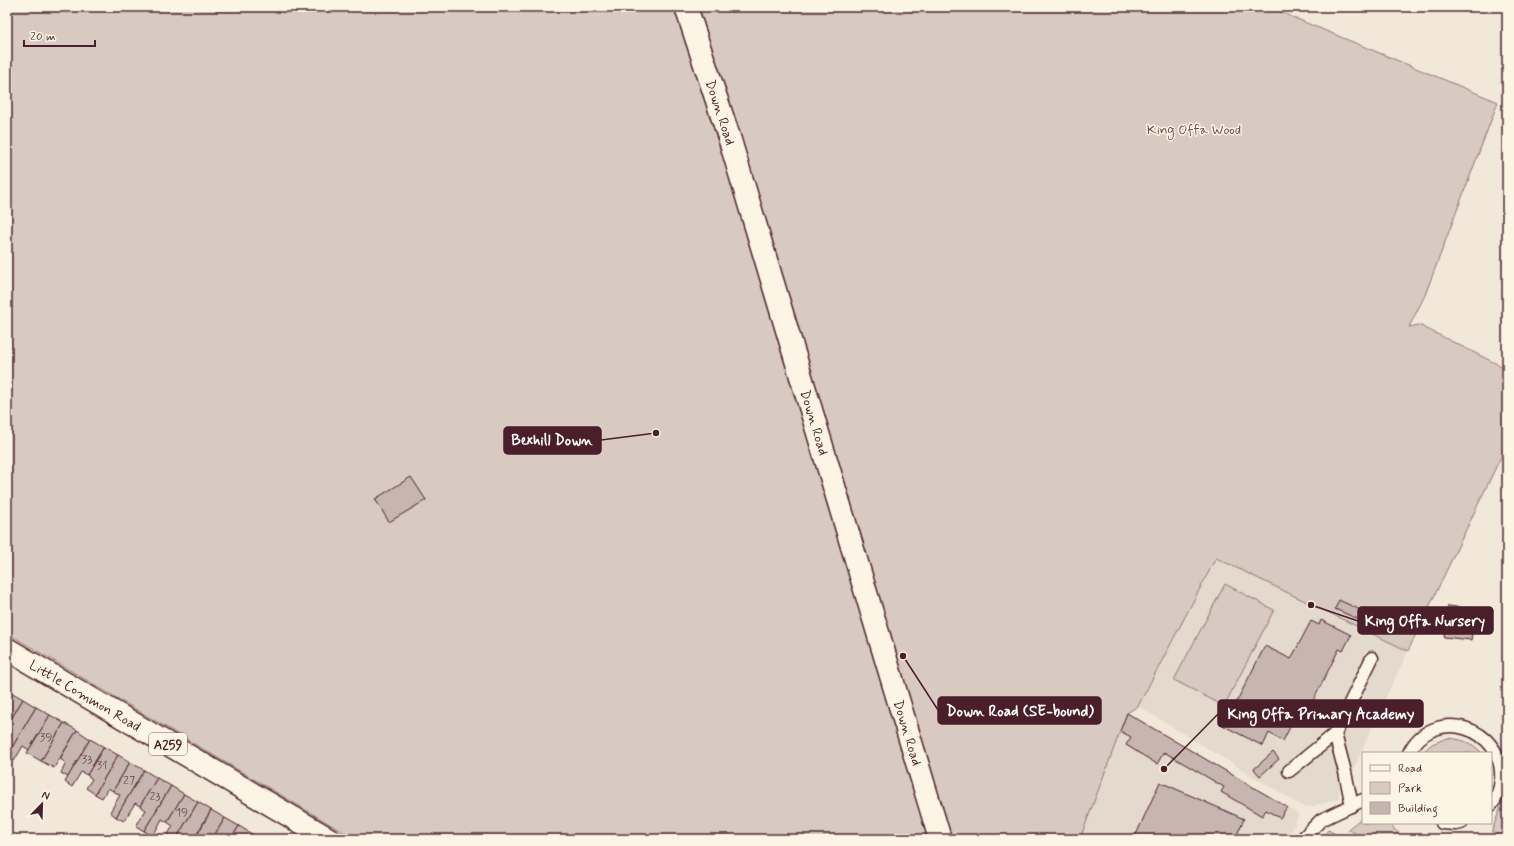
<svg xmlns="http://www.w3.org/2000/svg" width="1514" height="846" font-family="Mynerve,sans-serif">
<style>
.built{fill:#e4d9cd}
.green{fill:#d8cac0;stroke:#917476}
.building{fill:#c7b6af;stroke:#4a1f2b}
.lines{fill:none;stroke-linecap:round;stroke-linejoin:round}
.service-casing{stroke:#4a1f2b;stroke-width:15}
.minor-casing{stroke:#4a1f2b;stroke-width:25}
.trunk-casing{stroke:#4a1f2b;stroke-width:25}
.service{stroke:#fcf5e5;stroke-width:12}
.minor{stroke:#fcf5e5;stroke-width:22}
.trunk{stroke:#fcf5e5;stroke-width:22}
.labels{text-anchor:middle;stroke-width:3;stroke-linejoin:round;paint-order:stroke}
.number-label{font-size:12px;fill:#69454c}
.shield{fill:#fcf5e5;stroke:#7f5f63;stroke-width:1}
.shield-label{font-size:13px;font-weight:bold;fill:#4a1f2b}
.street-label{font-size:14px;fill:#4a1f2b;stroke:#fcf5e5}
.park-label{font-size:14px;fill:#6e4a50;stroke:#fcf5e5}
.leader{fill:none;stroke:#4a1f2b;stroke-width:1.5}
.callout-dot{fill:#4a1f2b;stroke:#fcf5e5;stroke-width:1.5}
.callout{fill:#4a1f2b;stroke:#4a1f2b;stroke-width:1.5}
.callout-label{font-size:15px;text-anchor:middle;font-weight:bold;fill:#fff}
</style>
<rect width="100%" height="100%" fill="#f1e8da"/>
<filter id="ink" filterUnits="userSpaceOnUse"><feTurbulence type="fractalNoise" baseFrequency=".025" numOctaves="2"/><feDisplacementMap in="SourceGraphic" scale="8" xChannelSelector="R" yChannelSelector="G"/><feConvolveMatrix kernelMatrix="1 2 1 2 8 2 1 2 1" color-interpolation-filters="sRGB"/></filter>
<g filter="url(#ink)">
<g class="built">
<path d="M1507,444L1377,716L1353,771L1339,772V799L1309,807L1300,805L1138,706L1216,558Z"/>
<path d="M1127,713L1299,814L1288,839H1080Z"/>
</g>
<g class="green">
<path d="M7,7H1268L1498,102L1425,295L1409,327L1419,325L1507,369V444L1408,651L1216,558L1138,706L1127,713L1080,839H355L7,633Z"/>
<path d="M1225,584L1274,610L1224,706L1174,680Z"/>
<path d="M1447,738C1461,739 1472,742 1482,753H1422L1432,744Z"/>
<path d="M1507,789V839L1492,832C1496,817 1503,804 1507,789Z"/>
<path d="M1363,817V823H1389L1396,831L1406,839H1365L1348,829Z"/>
<path d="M1328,830L1345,839H1322Z"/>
</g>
<g class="building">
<path d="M411,477L426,500L389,522L375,499Z"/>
<path d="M1339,600L1369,614L1365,622L1335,609Z"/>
<path d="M1448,606L1475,609L1471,640L1444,637Z"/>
<path d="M1321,620L1351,635L1343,651L1339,649L1311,705L1303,701L1283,741L1269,733L1263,746L1224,726L1265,646L1291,659L1311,621L1319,625Z"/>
<path d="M9,691L23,699L7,726V693Z"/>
<path d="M23,699L36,707L7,756V738L11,731L7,728V726Z"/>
<path d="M36,707L50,715L29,750L23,746L14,761L7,756Z"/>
<path d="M1127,713L1287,807L1280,818L1266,810L1262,816L1221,792L1224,787L1164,752L1157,764L1126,745L1131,737L1120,731Z"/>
<path d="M50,715L64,723L41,761L27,753Z"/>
<path d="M64,723L77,730L54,768L41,761Z"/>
<path d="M77,730L90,739L68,777L61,773L66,763L60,759Z"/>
<path d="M90,739L104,747L87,775L81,772L72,787L65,782Z"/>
<path d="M104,747L118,755L95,794L86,788L92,779L87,775Z"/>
<path d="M1273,752L1279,759L1260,776L1254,769Z"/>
<path d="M118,755L130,762L113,791L108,788L102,798L95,794Z"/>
<path d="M130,762L144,770L116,817L110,812L120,795L113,791Z"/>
<path d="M144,770L157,778L140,806L135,803L124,821L116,817Z"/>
<path d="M157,778L171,786L144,831L136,826L146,810L140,806Z"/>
<path d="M1160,782L1244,819L1235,839H1134Z"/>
<path d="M171,786L184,794L167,822L162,819L153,836L144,831Z"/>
<path d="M184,794L198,802L176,839H165L173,826L167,822Z"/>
<path d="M198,802L211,810L194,839L189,836L187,839H176Z"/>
<path d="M211,810L225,818L212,839H195Z"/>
<path d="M225,818L239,826L231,839H212Z"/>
<path d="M239,826L252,834L249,839H231Z"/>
<path d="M252,834L262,839H249Z"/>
</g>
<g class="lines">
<defs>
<g id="service">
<path d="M1409,753C1432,705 1505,726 1501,780C1500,789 1497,798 1491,805"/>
<path d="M1289,771L1335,734"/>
<path d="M1352,806L1345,772L1335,734L1372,658"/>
<path d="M1442,823L1456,824L1461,823"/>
<path d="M1302,839L1321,820L1363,800"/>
</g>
<g id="minor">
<path id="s1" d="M686,7L729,137L940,839"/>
</g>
<g id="trunk">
<path id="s2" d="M7,649L329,839"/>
</g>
</defs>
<use href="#service" class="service-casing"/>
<use href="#minor" class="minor-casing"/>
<use href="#trunk" class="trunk-casing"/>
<use href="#service" class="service"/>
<use href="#minor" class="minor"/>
<use href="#trunk" class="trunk"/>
</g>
</g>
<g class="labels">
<g class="number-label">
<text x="46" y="741">39</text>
<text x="87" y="763">33</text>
<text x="102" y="769">31</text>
<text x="129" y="784">27</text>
<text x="155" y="800">23</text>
<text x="182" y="816">19</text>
</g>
<rect class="shield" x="149" y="733" width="38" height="22" rx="3"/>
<g class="shield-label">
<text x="168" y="749">A259</text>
</g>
<g class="street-label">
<text dy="5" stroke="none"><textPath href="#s1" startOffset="111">Down Road</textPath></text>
<text dy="5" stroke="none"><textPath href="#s1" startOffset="435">Down Road</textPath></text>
<text dy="5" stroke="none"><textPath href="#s2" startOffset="91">Little Common Road</textPath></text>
<text dy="5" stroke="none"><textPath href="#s1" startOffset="759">Down Road</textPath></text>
</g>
<g class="park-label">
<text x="1194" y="134">King Offa Wood</text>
</g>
</g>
<path class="leader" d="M656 433L601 440M1311 605L1358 621M903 656L938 710M1164 769L1218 714"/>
<g class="callout-dot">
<circle cx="656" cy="433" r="4"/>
<circle cx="1311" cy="605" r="4"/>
<circle cx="903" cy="656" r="4"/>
<circle cx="1164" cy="769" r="4"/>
</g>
<g class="callout">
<rect x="504" y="427" width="97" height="27" rx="4"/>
<rect x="1358" y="607" width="135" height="27" rx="4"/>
<rect x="938" y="697" width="163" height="27" rx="4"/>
<rect x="1218" y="700" width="205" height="27" rx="4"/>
</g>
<g class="callout-label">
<text x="552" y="445">Bexhill Down</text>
<text x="1425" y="626">King Offa Nursery</text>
<text x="1020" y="716">Down Road (SE-bound)</text>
<text x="1321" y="719">King Offa Primary Academy</text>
</g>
<rect width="1514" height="846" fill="none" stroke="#fcf5e5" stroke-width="24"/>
<rect x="12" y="12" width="1490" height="822" fill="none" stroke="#4a1f2b" stroke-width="1.5" filter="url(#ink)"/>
<rect x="1362" y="752" width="130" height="72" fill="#fcf5e5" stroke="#b59f9b"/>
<rect x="1370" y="765" width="20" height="6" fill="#fcf5e5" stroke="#b59f9b"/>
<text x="1398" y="772" font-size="12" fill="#4a1f2b">Road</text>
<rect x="1370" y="782" width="20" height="12" fill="#d8cac0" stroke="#b59f9b"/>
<text x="1398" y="792" font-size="12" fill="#4a1f2b">Park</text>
<rect x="1370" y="802" width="20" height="12" fill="#c7b6af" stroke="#b59f9b"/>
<text x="1398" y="812" font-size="12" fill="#4a1f2b">Building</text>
<g transform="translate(42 804) rotate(23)" stroke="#fcf5e5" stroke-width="3" paint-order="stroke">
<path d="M0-3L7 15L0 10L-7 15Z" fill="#4a1f2b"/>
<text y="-6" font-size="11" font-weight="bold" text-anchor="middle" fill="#4a1f2b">N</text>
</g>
<path d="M24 40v6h71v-6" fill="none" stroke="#4a1f2b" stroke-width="2"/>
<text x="30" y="40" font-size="12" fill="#4a1f2b" stroke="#fcf5e5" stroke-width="3" paint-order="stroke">20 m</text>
</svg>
